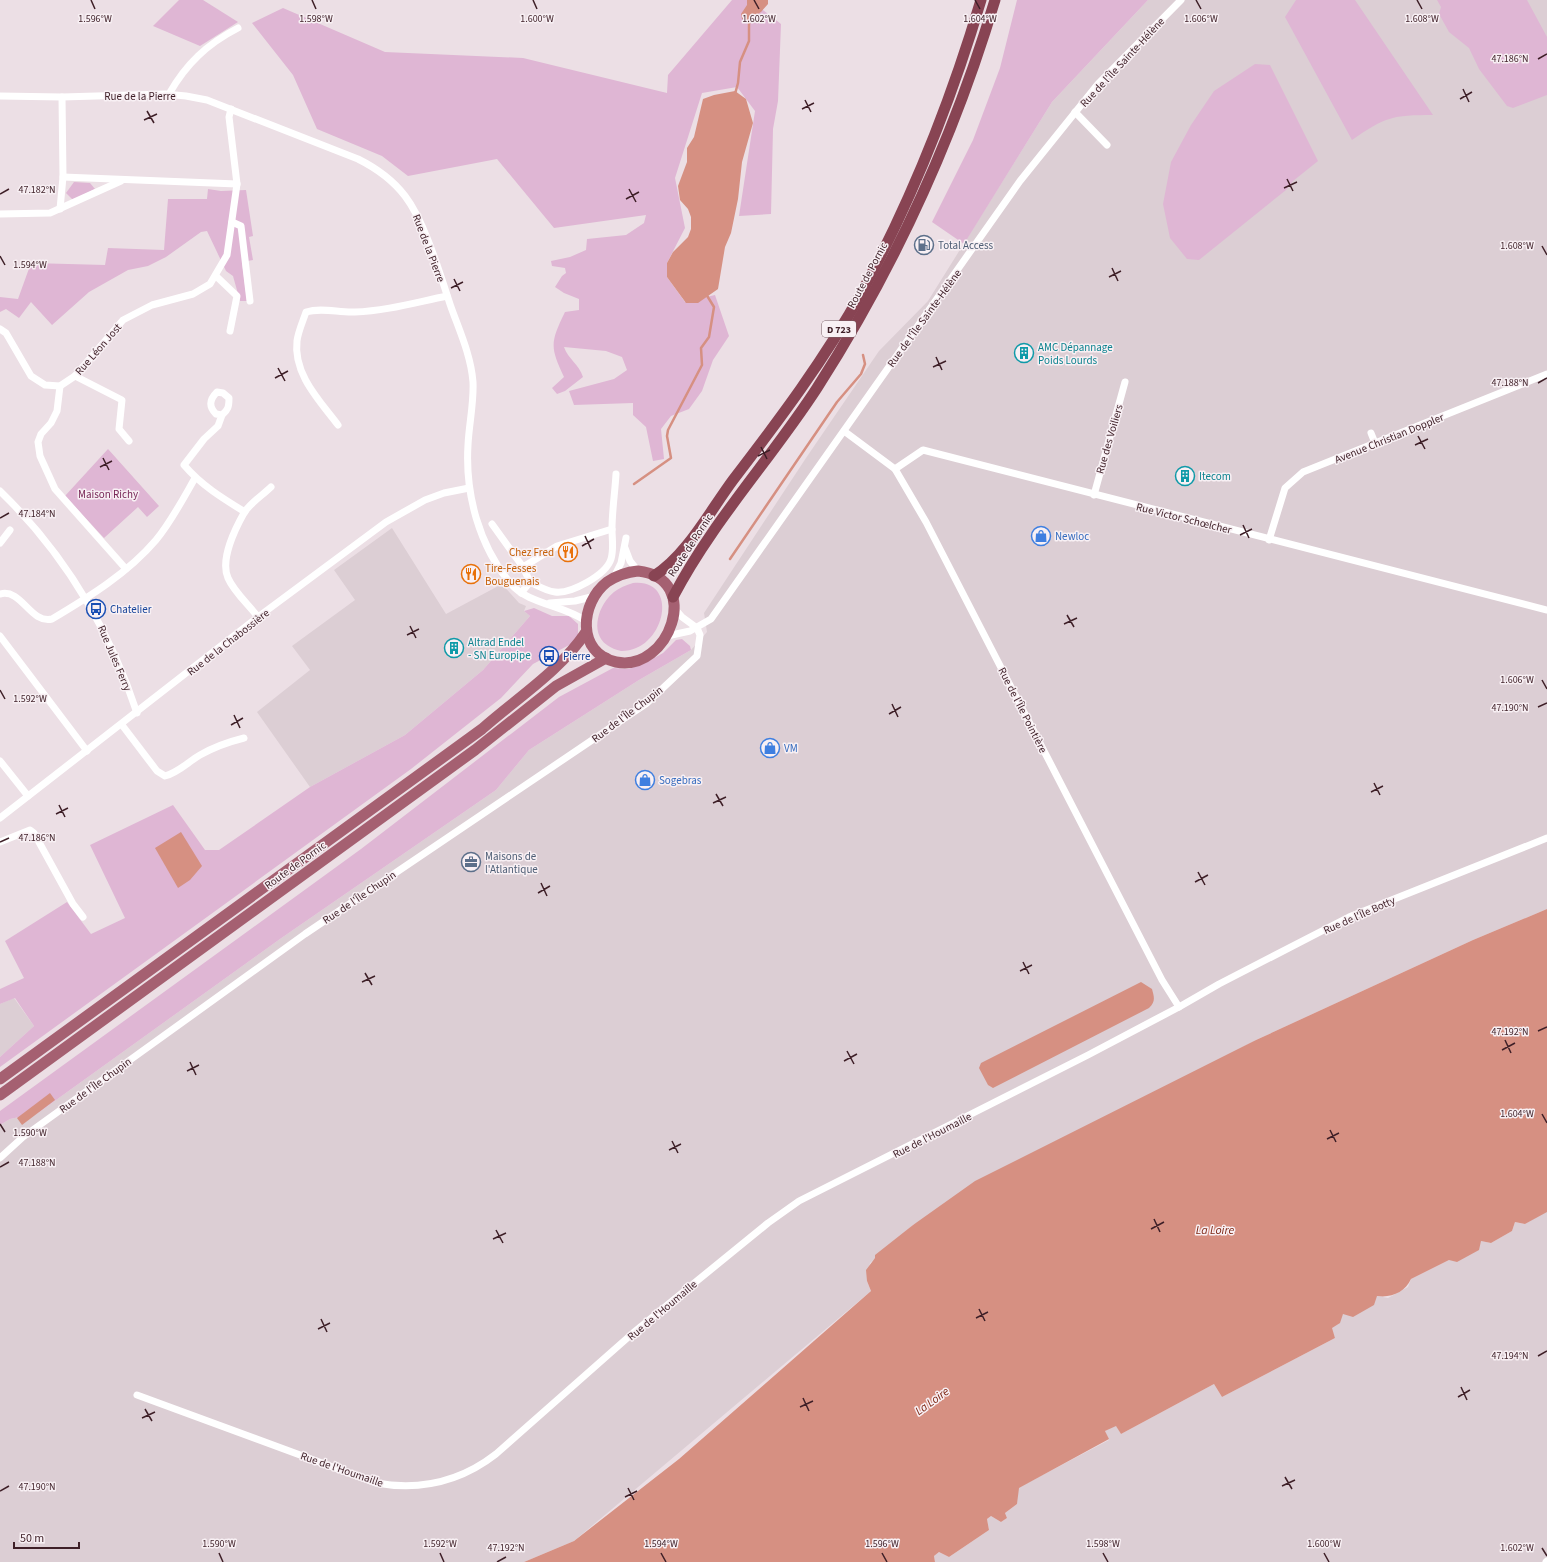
<svg xmlns="http://www.w3.org/2000/svg" width="1547" height="1562" font-family="'Source Sans 3',sans-serif">
<style>
.built{fill:#dcced4}
.green{fill:#dfb6d4}
.water{fill:#d69082}
.lines{fill:none;stroke-linecap:round;stroke-linejoin:round}
.stream{stroke:#d69082;stroke-width:2.5}
.minor{stroke:#fff;stroke-width:7}
.primary{stroke:#a56071;stroke-width:11}
.trunk{stroke:#884453;stroke-width:11}
.ticks{fill:none;stroke:#3e1f27;stroke-width:1.5}
.labels{text-anchor:middle;stroke-width:3;stroke-linejoin:round;paint-order:stroke}
.shield{fill:#f8f0f4;stroke:#765e64;stroke-width:1}
.shield-label{font-size:10px;font-weight:bold;fill:#3e1f27}
.street-label{font-size:11px;fill:#3e1f27;stroke:#f8f0f4}
.service-label{font-size:11px;fill:#4e5e75;stroke:#f8f0f4;text-anchor:start}
.culture-label{font-size:11px;fill:#0d838f;stroke:#f8f0f4;text-anchor:start}
.park-label{font-size:11px;fill:#782657;stroke:#f8f0f4}
.shop-label{font-size:11px;fill:#366cbe;stroke:#f8f0f4;text-anchor:start}
.food-label{font-size:11px;fill:#c56008;stroke:#f8f0f4;text-anchor:end}
.transit-label{font-size:11px;fill:#164399;stroke:#f8f0f4;text-anchor:start}
.water-label{font-size:12px;font-style:italic;fill:#7e2714;stroke:#f8f0f4}
.ticks-label{font-size:10px;text-anchor:middle;fill:#3e1f27;stroke:#f8f0f4;stroke-width:3;stroke-linejoin:round;paint-order:stroke}
</style>
<rect width="100%" height="100%" fill="#ecdfe5"/>
<g class="built">
<path d="M1148,0H1547V909L1473,940L1256,1040L913,1225L870,1263L867,1281L871,1291L574,1541L524,1562H0V1125L10,1119L38,1113L280,939L496,790L529,750L639,680L691,650L707,632L704,613L806,458L879,351L928,301L1052,102Z"/>
<path d="M392,528L446,614L502,584L519,603L526,606L524,611L530,616L483,670L405,735L310,787L257,712L310,670L292,646L355,600L334,570Z"/>
<path d="M14,998L34,1026L0,1057V1004Z"/>
<path d="M1547,1211V1562H935L934,1556L939,1552L949,1557L989,1530L987,1519L991,1516L1001,1522L1007,1518L1005,1513L1017,1504L1018,1488L1109,1440L1105,1431L1116,1425L1121,1434L1214,1384L1222,1397L1335,1338L1331,1328L1343,1314L1377,1296L1388,1298L1408,1287L1411,1279L1449,1260L1481,1241L1491,1243L1512,1231L1515,1222L1525,1224Z"/>
</g>
<g class="green">
<path d="M179,0H203L238,22L200,46L153,26Z"/>
<path d="M732,0H750L781,24L778,101L773,129L771,214L739,216L755,111L737,87L702,93L675,178L685,228L667,263V277L685,302L715,295L729,336L713,360L702,391L689,409L671,416L661,429L664,459L653,461L646,427L633,415V403L574,405L569,391L614,379L627,370L622,357L606,351L564,347C568,359 579,364 583,377L565,391L557,394L552,388L564,377C550,347 550,343 565,312L579,310V299L564,293L555,287L562,276L566,273L565,268L552,266L551,261L570,257L586,250L587,239L626,235L644,223L646,215L554,228L497,159L408,176L382,156L317,129L293,75L252,23L283,8L385,52L523,58L667,93L668,75Z"/>
<path d="M1017,0H1148L1052,102L964,244L932,222L973,140L1000,68Z"/>
<path d="M1296,0H1355L1433,115C1392,115 1385,117 1352,140L1285,17Z"/>
<path d="M1437,0H1527L1547,37V95L1513,108L1507,106L1479,69L1469,48L1449,32L1439,14L1441,7Z"/>
<path d="M1255,64L1270,65L1318,161L1293,181L1286,190L1199,260L1187,259L1170,238L1163,204L1171,162L1191,125L1214,91Z"/>
<path d="M74,182L90,183L95,189L73,200L66,193Z"/>
<path d="M208,189L221,191L246,190L253,236L249,237L253,260L242,262L247,301H240L233,276L226,271L207,231L201,232L166,257L148,266L128,270L89,292L52,325L31,302L19,318L6,309L0,312V297L18,299L31,263L105,265L108,248L164,250L168,199H207Z"/>
<path d="M108,449L159,506L147,517L138,507L104,538L65,496Z"/>
<path d="M633,583C681,578 665,652 621,651C616,650 611,648 607,645C589,632 599,604 614,592C619,588 626,585 633,583Z"/>
<path d="M534,608L552,616H569L578,624V636L573,643L533,664L501,698L411,769L0,1067V1057L34,1026L15,998L0,1004V989L24,978L5,941L67,902L91,934L125,918L90,845L173,805L205,850H219L310,787L405,735L483,670L530,616L524,611Z"/>
<path d="M682,639L690,646L691,650L639,680L529,750L496,790L280,939L38,1113L10,1119L0,1125V1111L361,849L559,697L613,668L629,669L647,662L663,653L676,640Z"/>
</g>
<g class="water">
<path d="M747,0H768V4L761,12L746,21L742,19L741,14L747,5Z"/>
<path d="M735,91L746,99L753,123L742,162L738,199L731,233L725,247L718,289L698,303H686L667,277V263L673,252L688,237L691,229V217L688,209L680,200L678,186L687,162V148L694,137L703,99L714,95Z"/>
<path d="M181,832L202,866L190,880L178,888L155,848Z"/>
<path d="M1547,909V1212L1525,1224L1515,1222L1512,1231L1491,1243L1481,1241L1479,1250L1457,1262L1449,1260L1411,1279C1405,1292 1392,1298 1377,1296L1374,1305L1353,1317L1343,1314L1340,1323L1332,1328L1335,1338L1222,1397L1214,1384L1121,1434L1116,1426L1105,1431L1109,1439L1019,1488L1017,1504L1005,1513L1007,1518L1001,1522L991,1516L987,1519L989,1530L949,1557L939,1552L934,1556L935,1562H524L574,1541L679,1459L871,1291L867,1281L866,1270L875,1258V1255L913,1225L975,1181L1256,1040L1473,940Z"/>
<path d="M1141,982L1152,989C1154,997 1156,1001 1149,1008L993,1088L988,1085L979,1068L981,1063Z"/>
<path d="M50,1093L55,1100L22,1125L17,1118Z"/>
</g>
<g class="lines">
<g class="stream">
<path d="M735,94L738,83L740,62L749,41V16"/>
<path d="M634,484L671,458L667,436L668,430L702,365L701,348L709,337L714,307L706,294"/>
<path d="M730,559L837,402L861,374L865,364L863,355"/>
</g>
<g class="minor">
<path d="M169,94C186,64 207,44 238,28"/>
<path d="M0,96L62,97L165,94L186,96L207,100L358,159C376,168 392,179 405,196C425,222 440,274 451,307C460,332 471,356 473,382C474,403 469,424 468,445C465,494 479,546 511,584C528,604 563,605 586,621"/>
<path d="M1075,112L1107,145"/>
<path d="M63,177L237,184"/>
<path d="M60,209L63,177L62,97"/>
<path d="M0,214L50,213L121,181"/>
<path d="M232,222L241,226L250,301"/>
<path d="M216,276L237,296L230,331"/>
<path d="M0,329L6,333L31,376L45,385L60,386L75,376L123,320L152,305L193,294L210,284L227,255L237,184L229,117L231,109"/>
<path d="M75,376L122,400L119,429L129,441"/>
<path d="M60,386L57,411L51,423L41,434L38,442L40,456L55,489L126,569"/>
<path d="M222,415C228,410 229,407 229,398L223,393L217,392C210,399 208,406 216,414L222,415L218,426L204,439L184,465C201,485 222,498 245,512"/>
<path d="M338,425C320,401 293,374 297,341C298,332 303,321 306,312C322,307 339,313 355,312C386,311 417,302 447,296"/>
<path d="M844,431L895,469L926,522L1162,980L1179,1007"/>
<path d="M1371,433L1375,443"/>
<path d="M895,469L923,450L1547,610"/>
<path d="M0,491C65,554 109,628 137,713"/>
<path d="M1094,495L1125,382"/>
<path d="M492,524L523,567L530,582L521,593"/>
<path d="M1269,540L1285,488L1303,472L1547,374"/>
<path d="M0,543L10,530"/>
<path d="M625,548L630,561L638,571"/>
<path d="M523,567L557,546L612,529"/>
<path d="M613,579L621,563L626,538"/>
<path d="M530,582C538,586 546,591 555,592C571,594 606,575 611,559C614,549 612,540 612,529C612,511 615,492 616,474"/>
<path d="M0,594C22,588 30,624 52,619C89,597 128,573 156,540C171,522 183,499 195,478"/>
<path d="M550,603L575,601L595,596"/>
<path d="M675,609L682,617L697,628"/>
<path d="M258,617C249,605 234,592 228,578C220,560 235,529 244,513C250,503 263,495 271,487"/>
<path d="M0,636L87,751"/>
<path d="M667,636L690,631L711,619L1020,181L1098,84L1181,0"/>
<path d="M122,725L157,771L165,776C179,772 188,762 200,755C214,747 228,742 244,738"/>
<path d="M0,761L28,796"/>
<path d="M0,818L258,617L386,522L425,500L444,493L469,488"/>
<path d="M0,842L30,830L34,833L73,904L83,917"/>
<path d="M0,1158L23,1137L305,934L647,703L697,656L700,635L697,628"/>
<path d="M137,1395L376,1483C421,1491 460,1482 496,1454L633,1333L768,1223L799,1201L1088,1055L1179,1007L1219,984L1349,917L1547,838"/>
<path d="M1546,1562L1547,1561"/>
</g>
<g class="primary">
<path d="M638,571C704,578 669,673 616,662C576,653 580,603 607,582C616,576 627,572 638,571Z"/>
<path d="M0,1079L482,729C517,698 560,671 586,632"/>
<path d="M0,1095L475,750L556,686L606,658"/>
</g>
<g class="trunk">
<path d="M654,576C687,555 710,511 733,480C779,420 825,359 862,292C912,199 951,101 981,0"/>
<path d="M673,597C712,522 771,459 817,388C894,268 954,137 995,0"/>
</g>
</g>
<path class="ticks" d="M91,0L95,9M312,0L316,9M533,0L537,9M754,0L759,9M975,0L980,9M1196,0L1201,9M1417,0L1422,9M1538,59L1547,54M1463,89L1469,102M1460,99L1472,92M805,100L811,112M802,109L814,103M147,111L154,123M144,120L157,114M1287,179L1293,191M1284,188L1297,182M629,189L636,202M0,194L9,189M626,199L639,192M1542,246L1547,255M0,256L5,265M1112,268L1118,281M1109,277L1121,271M454,279L460,291M451,288L463,282M936,357L942,370M933,367L946,361M278,368L285,381M275,378L288,371M1538,383L1547,378M1418,436L1425,449M1415,445L1428,439M761,447L767,459M758,456L770,450M103,458L109,470M100,467L112,461M0,518L9,513M1243,525L1249,538M1240,535L1252,529M585,536L591,549M582,546L594,539M1067,615L1074,627M1064,624L1077,618M410,626L416,638M407,635L419,629M1542,680L1547,689M0,690L5,699M892,704L898,717M1538,707L1547,703M889,714L901,707M234,715L240,728M231,725L243,718M1374,783L1380,795M1371,792L1383,786M716,794L723,806M713,803L726,797M59,805L65,817M56,814L68,808M0,842L9,838M1198,872L1205,885M1195,882L1208,875M541,883L547,896M538,893L550,886M1023,962L1029,974M1020,971L1032,965M365,973L372,985M362,982L375,976M1538,1031L1547,1027M1505,1040L1511,1053M1502,1050L1515,1043M847,1051L854,1064M844,1061L857,1054M190,1062L196,1075M187,1071L199,1065M1542,1114L1547,1123M0,1124L5,1132M1330,1130L1336,1142M1327,1139L1339,1133M672,1141L678,1153M669,1150L681,1144M0,1167L9,1162M1154,1219L1160,1232M1151,1229L1164,1222M496,1230L503,1243M493,1239L506,1233M979,1309L985,1321M976,1318L988,1312M321,1319L327,1332M318,1329L330,1323M1538,1356L1547,1351M1461,1387L1467,1400M1458,1397L1470,1390M803,1398L809,1411M800,1407L813,1401M145,1409L152,1421M142,1418L155,1412M1285,1477L1292,1489M1282,1486L1295,1480M628,1488L634,1500M0,1491L9,1486M625,1497L637,1491M1542,1548L1547,1556M219,1553L223,1562M440,1553L444,1562M661,1553L666,1562M882,1553L887,1562M1103,1553L1108,1562M1324,1553L1329,1562M497,1562L506,1557"/>
<defs>
<symbol id="fuel-ring" viewBox="-11 -11 22 22"><circle r="9.5" fill="#f8f0f4" stroke="#5c6f8a" stroke-width="1.5"/><path d="M-5.5-6h7V0h2V4h1.3V-2.5L3-4.5l.8-.8L6-3V5H2.5V1h-1V6h-7ZM-4.2-4.7v3.2H.2V-4.7Z" fill="#5c6f8a"/></symbol>
<symbol id="building-ring" viewBox="-11 -11 22 22"><circle r="9.5" fill="#f8f0f4" stroke="#0f9aa8" stroke-width="1.5"/><path d="M-4-6H4V6H1V3H-1V6H-4ZM-2.5-4.3h1.7v1.8h-1.7ZM.8-4.3h1.7v1.8H.8ZM-2.5-1h1.7V.8h-1.7ZM.8-1h1.7V.8H.8Z" fill="#0f9aa8"/></symbol>
<symbol id="shop-ring" viewBox="-11 -11 22 22"><circle r="9.5" fill="#f8f0f4" stroke="#3f7fe0" stroke-width="1.5"/><path d="M-5-2.5h2.3a2.7 3.5 0 0 1 5.4 0H5L5.5 6h-11ZM-1.5-2.5h3a1.5 2.3 0 0 0-3 0Z" fill="#3f7fe0"/></symbol>
<symbol id="restaurant-ring" viewBox="-11 -11 22 22"><circle r="9.5" fill="#f8f0f4" stroke="#e8710a" stroke-width="1.5"/><path d="M-5-6h1v4h1v-4h1v4h1v-4h1v5L-1.5 .5V6h-2V.5L-5-1ZM5-6V6H3V1.5H1.5Q1.5-4 5-6Z" fill="#e8710a"/></symbol>
<symbol id="bus-ring" viewBox="-11 -11 22 22"><circle r="9.5" fill="#f8f0f4" stroke="#1a4fb4" stroke-width="1.5"/><path d="M-5-6H5V4H4V6H2V4H-2V6H-4V4H-5ZM-3.5-4V0h7V-4ZM-3.5 1.2v1.5H-2V1.2ZM2 1.2v1.5H3.5V1.2Z" fill="#1a4fb4"/></symbol>
<symbol id="office-ring" viewBox="-11 -11 22 22"><circle r="9.5" fill="#f8f0f4" stroke="#5c6f8a" stroke-width="1.5"/><path d="M-6-3h4V-5.5h4V-3h4V5H-6ZM-1-4.5V-3h2v-1.5ZM-6 0V1H6V0Z" fill="#5c6f8a"/></symbol>
</defs>
<g fill-rule="evenodd">
<use href="#fuel-ring" x="913" y="234" width="22" height="22"/>
<use href="#building-ring" x="1013" y="342" width="22" height="22"/>
<use href="#building-ring" x="1174" y="465" width="22" height="22"/>
<use href="#shop-ring" x="1030" y="525" width="22" height="22"/>
<use href="#restaurant-ring" x="557" y="541" width="22" height="22"/>
<use href="#restaurant-ring" x="460" y="563" width="22" height="22"/>
<use href="#bus-ring" x="85" y="598" width="22" height="22"/>
<use href="#building-ring" x="443" y="637" width="22" height="22"/>
<use href="#bus-ring" x="538" y="645" width="22" height="22"/>
<use href="#shop-ring" x="759" y="737" width="22" height="22"/>
<use href="#shop-ring" x="634" y="769" width="22" height="22"/>
<use href="#office-ring" x="460" y="851" width="22" height="22"/>
</g>
<g class="labels">
<rect class="shield" x="822" y="321" width="34" height="16" rx="3"/>
<g class="shield-label">
<text x="839" y="333">D 723</text>
</g>
<g class="street-label">
<text transform="translate(1122 62) rotate(-47)" y="4">Rue de l'Île Sainte-Hélène</text>
<text x="140" y="100">Rue de la Pierre</text>
<text transform="translate(429 248) rotate(69)" y="4">Rue de la Pierre</text>
<text transform="translate(867 275) rotate(-62)" y="4">Route de Pornic</text>
<text transform="translate(924 318) rotate(-54)" y="4">Rue de l'Île Sainte-Hélène</text>
<text transform="translate(98 349) rotate(-49)" y="4">Rue Léon Jost</text>
<text transform="translate(1389 438) rotate(-22)" y="4">Avenue Christian Doppler</text>
<text transform="translate(1109 439) rotate(-74)" y="4">Rue des Voiliers</text>
<text transform="translate(1184 518) rotate(14)" y="4">Rue Victor Schœlcher</text>
<text transform="translate(690 545) rotate(-57)" y="4">Route de Pornic</text>
<text transform="translate(228 642) rotate(-38)" y="4">Rue de la Chabossière</text>
<text transform="translate(115 658) rotate(67)" y="4">Rue Jules Ferry</text>
<text transform="translate(1023 710) rotate(63)" y="4">Rue de l'Île Pointière</text>
<text transform="translate(627 714) rotate(-37)" y="4">Rue de l'Île Chupin</text>
<text transform="translate(295 865) rotate(-36)" y="4">Route de Pornic</text>
<text transform="translate(359 897) rotate(-34)" y="4">Rue de l'Île Chupin</text>
<text transform="translate(1359 915) rotate(-24)" y="4">Rue de l'Île Botty</text>
<text transform="translate(95 1085) rotate(-36)" y="4">Rue de l'Île Chupin</text>
<text transform="translate(932 1135) rotate(-27)" y="4">Rue de l'Houmaille</text>
<text transform="translate(662 1310) rotate(-40)" y="4">Rue de l'Houmaille</text>
<text transform="translate(342 1469) rotate(19)" y="4">Rue de l'Houmaille</text>
</g>
<g class="service-label">
<text x="938" y="249">Total Access</text>
<text x="485" y="860">Maisons de<tspan x="485" dy="13">l'Atlantique</tspan></text>
</g>
<g class="culture-label">
<text x="1038" y="351">AMC Dépannage<tspan x="1038" dy="13">Poids Lourds</tspan></text>
<text x="1199" y="480">Itecom</text>
<text x="468" y="646">Altrad Endel<tspan x="468" dy="13">- SN Europipe</tspan></text>
</g>
<g class="park-label">
<text x="108" y="498">Maison Richy</text>
</g>
<g class="shop-label">
<text x="1055" y="540">Newloc</text>
<text x="784" y="752">VM</text>
<text x="659" y="784">Sogebras</text>
</g>
<g class="food-label">
<text x="554" y="556">Chez Fred</text>
<text x="485" y="572" text-anchor="start">Tire-Fesses<tspan x="485" dy="13">Bouguenais</tspan></text>
</g>
<g class="transit-label">
<text x="110" y="613">Chatelier</text>
<text x="563" y="660">Pierre</text>
</g>
<g class="water-label">
<text x="1215" y="1234">La Loire</text>
<text transform="translate(932 1401) rotate(-36)" y="4">La Loire</text>
</g>
</g>
<g class="ticks-label">
<text x="95" y="22">1.596°W</text>
<text x="316" y="22">1.598°W</text>
<text x="537" y="22">1.600°W</text>
<text x="759" y="22">1.602°W</text>
<text x="980" y="22">1.604°W</text>
<text x="1201" y="22">1.606°W</text>
<text x="1422" y="22">1.608°W</text>
<text x="1510" y="62">47.186°N</text>
<text x="37" y="193">47.182°N</text>
<text x="1517" y="249">1.608°W</text>
<text x="30" y="268">1.594°W</text>
<text x="1510" y="386">47.188°N</text>
<text x="37" y="517">47.184°N</text>
<text x="1517" y="683">1.606°W</text>
<text x="30" y="702">1.592°W</text>
<text x="1510" y="711">47.190°N</text>
<text x="37" y="841">47.186°N</text>
<text x="1510" y="1035">47.192°N</text>
<text x="1517" y="1117">1.604°W</text>
<text x="30" y="1136">1.590°W</text>
<text x="37" y="1166">47.188°N</text>
<text x="1510" y="1359">47.194°N</text>
<text x="37" y="1490">47.190°N</text>
<text x="219" y="1547">1.590°W</text>
<text x="440" y="1547">1.592°W</text>
<text x="661" y="1547">1.594°W</text>
<text x="882" y="1547">1.596°W</text>
<text x="1103" y="1547">1.598°W</text>
<text x="1324" y="1547">1.600°W</text>
<text x="506" y="1551">47.192°N</text>
<text x="1517" y="1551">1.602°W</text>
</g>
<path d="M14 1542v6h65v-6" fill="none" stroke="#3e1f27" stroke-width="2"/>
<text x="20" y="1542" font-size="12" fill="#3e1f27" stroke="#f8f0f4" stroke-width="3" paint-order="stroke">50 m</text>
</svg>
